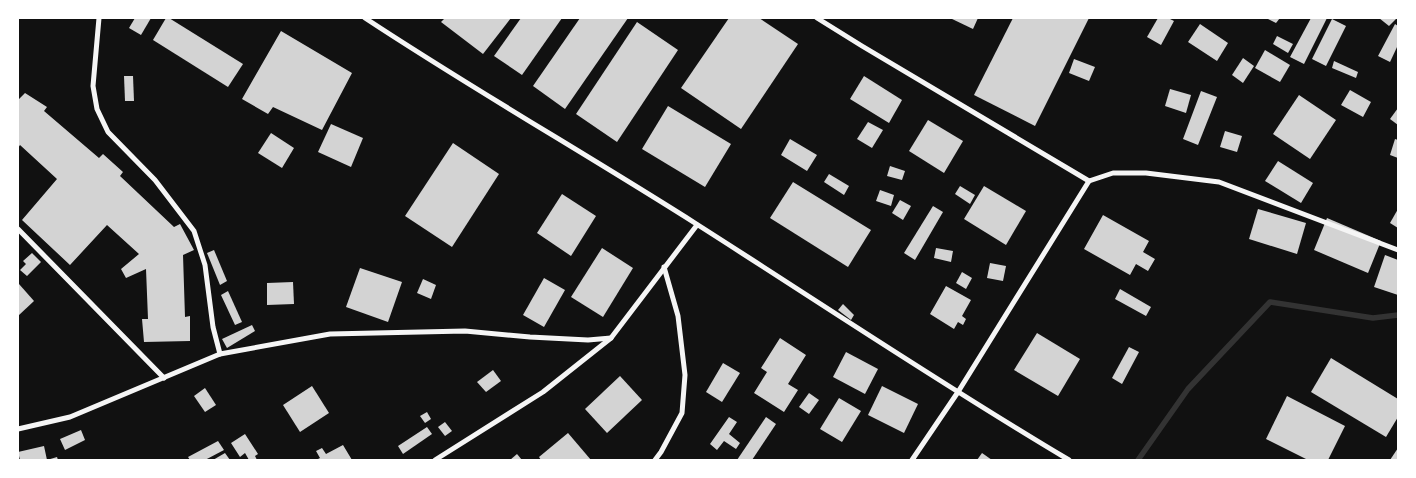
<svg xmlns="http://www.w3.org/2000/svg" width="1416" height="478" font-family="Georgia,serif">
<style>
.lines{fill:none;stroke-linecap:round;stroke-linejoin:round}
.stream{stroke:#333;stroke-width:5.5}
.building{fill:#d3d3d3}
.minor{stroke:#f5f5f5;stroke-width:5}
</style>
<rect width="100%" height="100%" fill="#111"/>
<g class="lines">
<path class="stream" d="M1138,460L1188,389L1270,302L1373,318L1398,315"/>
</g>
<g class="building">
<path d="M135,18H151L141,35L129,28Z"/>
<path d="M166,18H169L243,64L228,87L153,40Z"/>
<path d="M445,18H511L483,54L441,22Z"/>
<path d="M521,18H562L522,75L494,56Z"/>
<path d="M580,18H628L565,109L533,86Z"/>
<path d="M729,18H759L798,44L741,129L681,88Z"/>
<path d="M950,18H978L973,29Z"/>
<path d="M1013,18H1089L1035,126L974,95Z"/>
<path d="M1158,18H1168L1174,21L1161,45L1147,37Z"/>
<path d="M1266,18H1280L1276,23Z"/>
<path d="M1311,18H1327L1304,64L1290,57Z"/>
<path d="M1379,18H1397L1389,26Z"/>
<path d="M1332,19L1346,26L1326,66L1312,59Z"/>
<path d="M637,22L678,50L617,142L576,114Z"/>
<path d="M1200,24L1228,43L1217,61L1188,42Z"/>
<path d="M1395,24L1398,26V45L1390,62L1378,56Z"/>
<path d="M281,31L352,73L322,130L273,107L268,114L242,99Z"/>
<path d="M1277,36L1293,44L1288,53L1273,44Z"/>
<path d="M1265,50L1290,65L1280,82L1255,68Z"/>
<path d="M1243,58L1254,66L1243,83L1232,75Z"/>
<path d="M1074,59L1095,67L1089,81L1069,73Z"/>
<path d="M1334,61L1358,72L1356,78L1332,68Z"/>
<path d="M124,76H133L134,101H125Z"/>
<path d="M864,76L902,100L889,123L850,99Z"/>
<path d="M1170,89L1191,95L1186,113L1165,106Z"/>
<path d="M1350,90L1371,102L1363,117L1341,105Z"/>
<path d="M1201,91L1217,97L1198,145L1183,139Z"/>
<path d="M25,93L47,107L44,111L99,158L103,154L123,172L120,176L174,227L180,224L194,250L183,255L185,317L190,316V341L144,342L142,319H148L146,269L126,278L121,269L139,254L107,225L70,265L22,220L57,179L20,145L18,148V100Z"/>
<path d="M1299,95L1336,120L1310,159L1273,134Z"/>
<path d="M668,106L731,144L705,187L642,149Z"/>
<path d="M1398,108V125L1390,119Z"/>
<path d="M928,120L963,141L944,173L909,151Z"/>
<path d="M868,122L883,130L872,148L857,139Z"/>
<path d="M331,124L363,138L351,167L318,152Z"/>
<path d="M1225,131L1242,136L1237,152L1220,147Z"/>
<path d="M271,133L294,148L282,168L258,153Z"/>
<path d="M790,139L817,155L807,171L781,155Z"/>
<path d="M1395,139L1398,140V158L1390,155Z"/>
<path d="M453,143L499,174L452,247L405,216Z"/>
<path d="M1278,161L1313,183L1301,203L1265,181Z"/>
<path d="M890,166L905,171L902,180L887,176Z"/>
<path d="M829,174L849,186L844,195L824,182Z"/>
<path d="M793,182L871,230L848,267L770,218Z"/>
<path d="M960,186L975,195L970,204L955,194Z"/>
<path d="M984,186L1026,211L1006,245L964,219Z"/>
<path d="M880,190L894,195L891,206L876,201Z"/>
<path d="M562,194L596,216L571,256L537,233Z"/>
<path d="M900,200L911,206L903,220L892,213Z"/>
<path d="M933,206L943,212L915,260L904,253Z"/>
<path d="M1258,209L1306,223L1297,254L1249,239Z"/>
<path d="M1398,209V228L1390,223Z"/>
<path d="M1103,215L1149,241L1143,252L1155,259L1148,271L1136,264L1130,275L1084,249Z"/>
<path d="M1327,218L1381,241L1368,273L1314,250Z"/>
<path d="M602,248L633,268L603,317L571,297Z"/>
<path d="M936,248L953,251L951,262L934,258Z"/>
<path d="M214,250L227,281L220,285L207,253Z"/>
<path d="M32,253L41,262L27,276L20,270L26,264L23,261Z"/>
<path d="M1385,255L1398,260V295L1374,287Z"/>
<path d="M990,263L1006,266L1003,281L987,278Z"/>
<path d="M360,268L402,282L388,322L346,307Z"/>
<path d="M962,272L972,278L966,289L956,283Z"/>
<path d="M544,278L565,290L544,327L523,315Z"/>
<path d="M423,279L436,285L431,299L417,293Z"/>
<path d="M293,282L294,304L267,305V283Z"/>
<path d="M19,284L34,301L18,316V285Z"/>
<path d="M946,286L971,300L962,316L966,319L963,325L958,322L954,329L930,314Z"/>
<path d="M1120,289L1151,307L1146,316L1115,299Z"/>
<path d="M228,291L242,322L235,325L221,295Z"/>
<path d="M843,304L854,315L851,320L838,310Z"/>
<path d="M252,325L255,331L227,348L222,339Z"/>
<path d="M1037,333L1080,359L1058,396L1014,370Z"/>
<path d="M780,338L806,355L788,384L798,390L784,412L754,393L767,372L761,368Z"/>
<path d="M1129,347L1139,352L1122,384L1112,378Z"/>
<path d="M846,352L878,369L865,394L833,377Z"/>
<path d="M1331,358L1398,399V417L1386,437L1311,392Z"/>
<path d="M723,363L740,373L722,402L706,392Z"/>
<path d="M493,370L501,381L486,392L477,382Z"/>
<path d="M620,376L642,400L607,433L585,409Z"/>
<path d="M312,386L329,413L300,432L283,405Z"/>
<path d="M882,386L918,404L904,433L868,415Z"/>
<path d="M205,388L216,405L205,412L194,396Z"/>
<path d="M809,393L819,400L809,414L799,407Z"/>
<path d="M1287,396L1345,426L1328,460H1308L1266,439Z"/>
<path d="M839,398L861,411L842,442L820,429Z"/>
<path d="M427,412L431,419L425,423L420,416Z"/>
<path d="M729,417L737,422L729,434L740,443L736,449L724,441L717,450L710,444Z"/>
<path d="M766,417L776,424L752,460H737Z"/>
<path d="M445,422L452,431L445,436L438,427Z"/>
<path d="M427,427L432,434L403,454L398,446Z"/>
<path d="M81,430L85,440L65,450L60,439Z"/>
<path d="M568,433L591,460H541L539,457Z"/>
<path d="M245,434L258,454L255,456L257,460H249L245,453L240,457L231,443Z"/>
<path d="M218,441L224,450L205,460H190L188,457Z"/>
<path d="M343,445L352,460H316L320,458L316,451L322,448L326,454Z"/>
<path d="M44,446L47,460L57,457L58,460H20L18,452Z"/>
<path d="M1398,448V460H1390Z"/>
<path d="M225,453L230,460H213Z"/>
<path d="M982,453L992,460H977Z"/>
<path d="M517,454L522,460H510Z"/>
</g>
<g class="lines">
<g class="minor">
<path d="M99,18L93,86L97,109L108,132L155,180L194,231L205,265L213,327L220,354"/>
<path d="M365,18C474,90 588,155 698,225C822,304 944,386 1069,460"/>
<path d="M817,18L862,46L1089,181"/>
<path d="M18,229L164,378"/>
<path d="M18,429L70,417L220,354L330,334L465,331L530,337L588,340L611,338"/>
<path d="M435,460L543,392L611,338L697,225"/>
<path d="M655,460L661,452L682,413L685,375L678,316L664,267"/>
<path d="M912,460L958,392L1089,181L1113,173H1146L1219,182L1398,250"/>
</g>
</g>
<rect width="1416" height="478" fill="none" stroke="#ffffff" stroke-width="38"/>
</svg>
